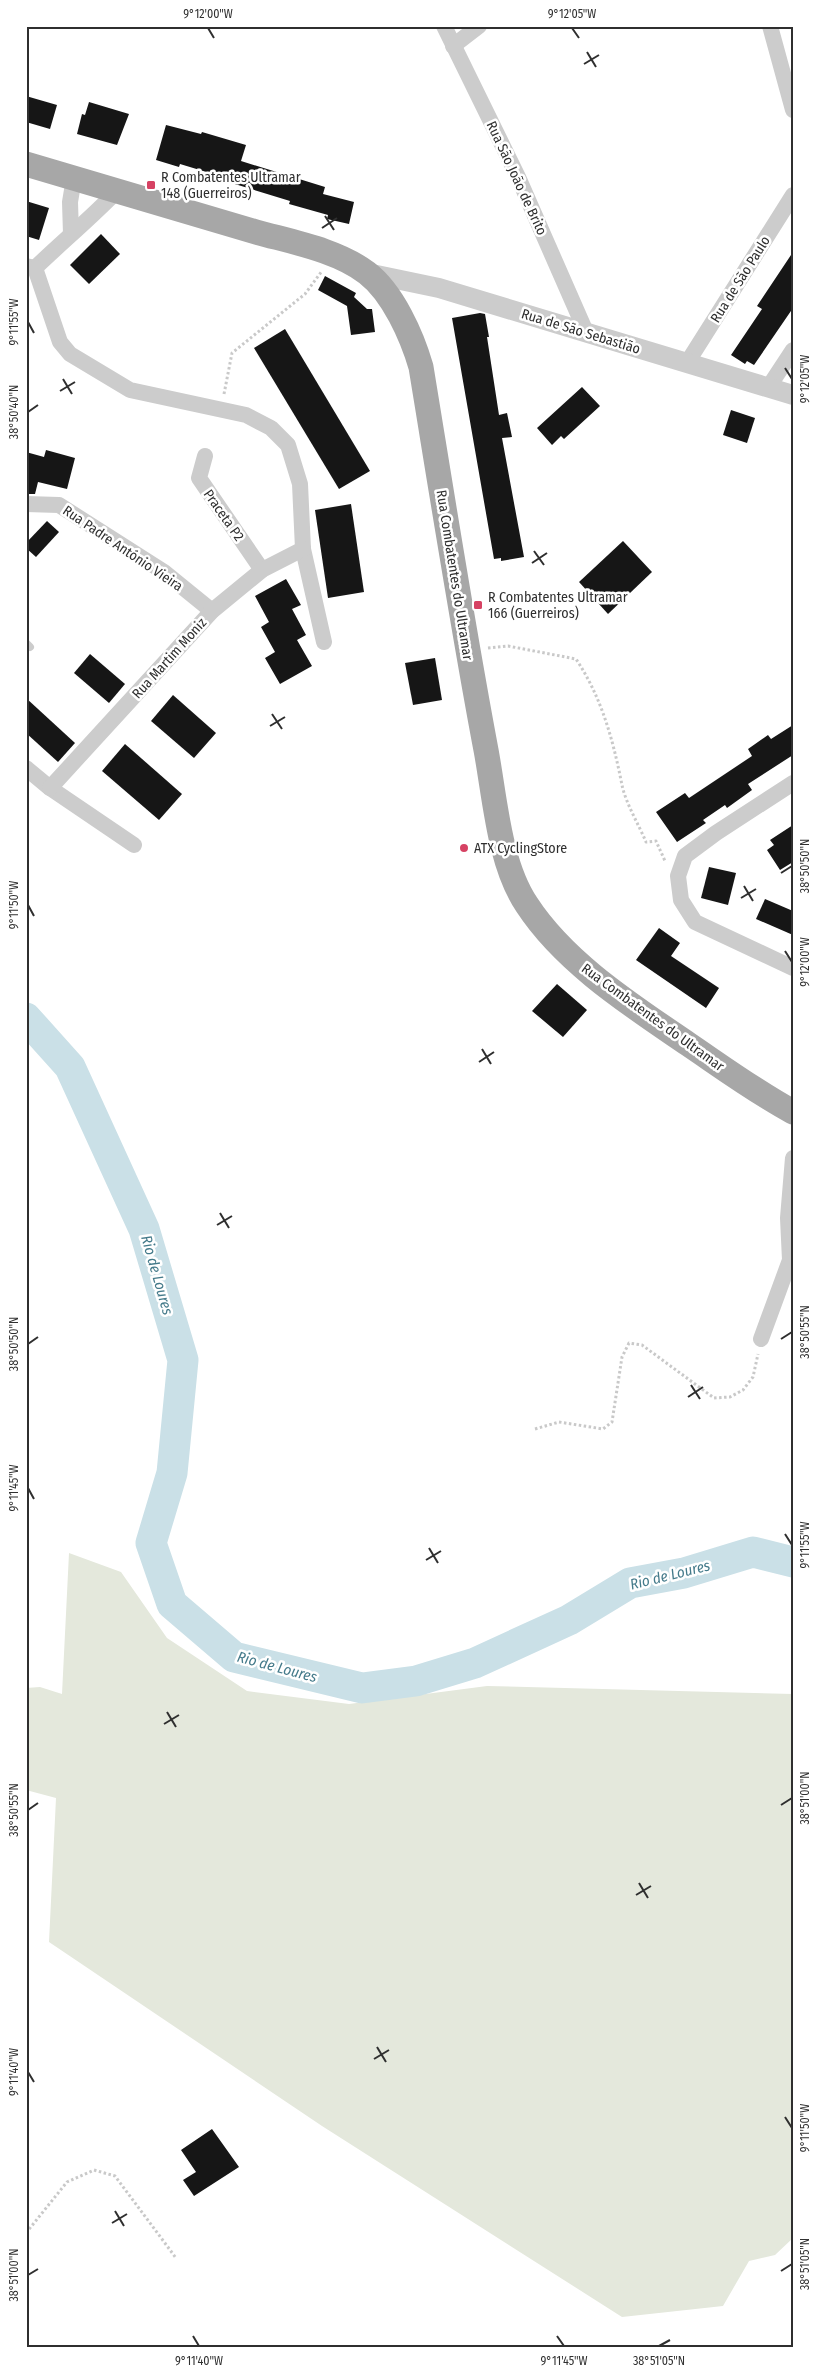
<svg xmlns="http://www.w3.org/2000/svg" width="819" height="2374" font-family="'Fira Sans Condensed',sans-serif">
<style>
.green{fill:#e4e8dc}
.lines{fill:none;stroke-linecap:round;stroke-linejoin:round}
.river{stroke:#cae0e7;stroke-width:31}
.building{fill:#161616}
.path{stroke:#c9c9c9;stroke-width:3;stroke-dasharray:2.5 2.5;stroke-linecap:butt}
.service{stroke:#ccc;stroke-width:8}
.minor{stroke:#ccc;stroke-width:16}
.tertiary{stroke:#ccc;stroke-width:20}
.primary{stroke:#a7a7a7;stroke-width:25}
.ticks{fill:none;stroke:#2f2f2f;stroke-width:2}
.poi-dot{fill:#d64263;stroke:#fff;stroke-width:2}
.labels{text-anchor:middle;stroke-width:5;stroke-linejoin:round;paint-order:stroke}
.poi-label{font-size:14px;fill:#2f2f2f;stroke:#fff;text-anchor:start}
.street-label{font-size:14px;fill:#2f2f2f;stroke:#fff}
.water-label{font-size:15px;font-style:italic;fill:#447a8a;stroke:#fff}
.neatline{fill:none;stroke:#2f2f2f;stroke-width:2}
.ticks-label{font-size:12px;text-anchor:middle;fill:#2f2f2f}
</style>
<rect width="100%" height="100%" fill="#fff"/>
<path class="green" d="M69,1553L121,1572L167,1638L247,1691L349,1704L487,1686L793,1694V2238L775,2255L749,2261L723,2306L622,2317L322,2126L49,1942L56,1798L26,1790V1688L40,1687L62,1694Z"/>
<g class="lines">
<path class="river" d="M26,1018L70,1067L144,1229L183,1360L172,1473L151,1543L172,1604L234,1657L362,1688L416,1681L475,1663L569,1620L630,1583L684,1573L753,1552L793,1562"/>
</g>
<g class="building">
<path d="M26,96L57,105L50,129L26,122Z"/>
<path d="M89,102L129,114L117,145L77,134L82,114L85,115Z"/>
<path d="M166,125L201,134L202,132L246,145L241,161L325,187L323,194L354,202L349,224L327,219L328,215L289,204L290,201L212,177L213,174L180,164L179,167L156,160Z"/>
<path d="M26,201L49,208L39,240L26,236Z"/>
<path d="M101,234L120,254L89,284L70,265Z"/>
<path d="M793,252V308L754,365L747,361L745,364L731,355L762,309L757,306Z"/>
<path d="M325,276L356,293L354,297L367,309H372L375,332L351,335L347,306L318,290Z"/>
<path d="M480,313L485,314L489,337H487L499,415L507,413L512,437L502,438L524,557L501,561V558L494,559L452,318Z"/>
<path d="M285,329L370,471L339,489L254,348Z"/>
<path d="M582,387L600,406L564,439L561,436L552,445L537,428Z"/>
<path d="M731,410L755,418L747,443L723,435Z"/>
<path d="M46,450L75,458L67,489L38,482L35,494H26V452L44,457Z"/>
<path d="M351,504L364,592L328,598L315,510Z"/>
<path d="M47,521L59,532L36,557L26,548V543Z"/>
<path d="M623,541L652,572L608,614L579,582Z"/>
<path d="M286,579L301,605L292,609L306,635L297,640L312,666L280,684L265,658L275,652L261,627L269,622L255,596Z"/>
<path d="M90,654L125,684L109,703L74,673Z"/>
<path d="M435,658L442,700L413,705L405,663Z"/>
<path d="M173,695L216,733L194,758L151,721Z"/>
<path d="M26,698L75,743L58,762L26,733Z"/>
<path d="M793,725V755L748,784L752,790L727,808L725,805L703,820L706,823L677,842L656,812L685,793L689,798L752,756L748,749L768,735L771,739Z"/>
<path d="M125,744L182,794L159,820L102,771Z"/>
<path d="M793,825V862L780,870L767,850L774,845L770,840Z"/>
<path d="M709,867L736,873L728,905L701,898Z"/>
<path d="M765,899L793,911V935L756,919Z"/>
<path d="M659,928L680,943L671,956L719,988L706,1008L636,960Z"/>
<path d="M557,984L587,1010L563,1037L532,1011Z"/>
<path d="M212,2129L239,2167L194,2196L183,2180L196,2172L181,2150Z"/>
</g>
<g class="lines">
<g class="path">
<path d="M224,394L232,353L305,294L322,271"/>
<path d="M488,648L508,646L576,659C602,698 613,740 622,785C626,804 639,825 646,842L656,841L665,861"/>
<path d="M535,1429L559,1422L603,1429L612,1422L622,1357L629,1343L642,1345L714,1398L730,1397L743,1390L753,1377L758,1354"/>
<path d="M26,2233L67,2182L94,2170L115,2176L176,2258"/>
</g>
<path class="service" d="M26,643L30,647"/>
<g class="minor">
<path d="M444,26L518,177L586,332"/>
<path d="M770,26L793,110"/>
<path d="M453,46L479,26"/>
<path d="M71,234L70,202L74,178"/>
<path d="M26,266L35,268C62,242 91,218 117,191"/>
<path d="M35,268L60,342L70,354L130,390L246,415L271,428L288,445L300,484L303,549L324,642"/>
<path d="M687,363L793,195"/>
<path d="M768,388L793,350"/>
<path d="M205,456L199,478L262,570"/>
<path d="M26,504L59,505L164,572L212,611"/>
<path d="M26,768L50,788L134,845"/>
<path d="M793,783L716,833L685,856L678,876L681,900L695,922L793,968"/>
<path d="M50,788L212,611L262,570L303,549"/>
<path d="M761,1339L790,1260L788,1218L793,1158"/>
</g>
<path class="tertiary" d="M367,273L439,288L793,395"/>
<path class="primary" d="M26,164C103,187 180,209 256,232C292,242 337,250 367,273C393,293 412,336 421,367C442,495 462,623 486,750C495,798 499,864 527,905C565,963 631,1005 688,1044C722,1067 756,1092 793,1112"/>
</g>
<path class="ticks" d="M208,28L214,38M572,28L579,38M587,52L596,67M584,64L599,55M325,216L334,230M322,228L337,218M28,322L34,333M785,368L792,379M63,379L72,394M60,391L75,382M28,412L38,405M534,551L544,565M532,563L547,553M272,714L282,729M270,726L285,717M781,873L792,866M744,886L753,901M741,898L756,889M28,905L34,916M785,951L792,962M482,1049L491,1064M479,1062L494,1052M220,1213L229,1228M217,1225L232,1216M781,1339L792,1332M28,1344L38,1337M691,1385L700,1399M688,1397L703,1387M28,1488L34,1499M785,1534L792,1545M429,1548L438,1563M426,1560L441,1551M167,1712L176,1727M164,1724L179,1715M781,1805L792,1798M28,1810L38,1803M639,1883L648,1898M636,1895L651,1886M377,2047L386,2062M374,2059L389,2050M28,2072L34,2082M785,2117L792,2128M115,2211L124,2226M112,2223L127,2214M781,2271L792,2264M28,2275L38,2269M193,2336L199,2346M557,2336L564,2346M659,2346L670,2340"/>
<g class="poi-dot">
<rect x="146" y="180" width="10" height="10" rx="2.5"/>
<rect x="473" y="600" width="10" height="10" rx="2.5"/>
<circle cx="464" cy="848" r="5"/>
</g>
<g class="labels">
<g class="poi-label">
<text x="161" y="182">R Combatentes Ultramar<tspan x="161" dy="16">148 (Guerreiros)</tspan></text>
<text x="488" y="602">R Combatentes Ultramar<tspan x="488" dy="16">166 (Guerreiros)</tspan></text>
<text x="474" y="853">ATX CyclingStore</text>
</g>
<g class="street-label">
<text transform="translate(517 178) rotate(65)" y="5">Rua São João de Brito</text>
<text transform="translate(740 279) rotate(-58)" y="5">Rua de São Paulo</text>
<text transform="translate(581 331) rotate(17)" y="5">Rua de São Sebastião</text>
<text transform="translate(224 515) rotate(55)" y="5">Praceta P2</text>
<text transform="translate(123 548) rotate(34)" y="5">Rua Padre António Vieira</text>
<text transform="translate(455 575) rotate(81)" y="5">Rua Combatentes do Ultramar</text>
<text transform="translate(169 658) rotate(-48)" y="5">Rua Martim Moniz</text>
<text transform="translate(653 1017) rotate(36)" y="5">Rua Combatentes do Ultramar</text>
</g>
<g class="water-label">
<text transform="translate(157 1275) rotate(74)" y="5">Rio de Loures</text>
<text transform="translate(670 1575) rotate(-14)" y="5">Rio de Loures</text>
<text transform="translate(277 1667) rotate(15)" y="5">Rio de Loures</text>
</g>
</g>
<rect width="819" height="2374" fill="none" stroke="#ffffff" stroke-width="55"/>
<rect x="28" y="28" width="764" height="2318" class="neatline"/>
<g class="ticks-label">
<text x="208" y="18">9°12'00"W</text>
<text x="572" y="18">9°12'05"W</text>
<text transform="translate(14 322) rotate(-90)" y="4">9°11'55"W</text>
<text transform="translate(805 379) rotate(-90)" y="4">9°12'05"W</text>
<text transform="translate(14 412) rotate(-90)" y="4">38°50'40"N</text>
<text transform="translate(805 866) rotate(-90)" y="4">38°50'50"N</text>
<text transform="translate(14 905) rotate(-90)" y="4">9°11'50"W</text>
<text transform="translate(805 962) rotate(-90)" y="4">9°12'00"W</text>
<text transform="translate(805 1332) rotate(-90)" y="4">38°50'55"N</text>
<text transform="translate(14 1344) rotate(-90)" y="4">38°50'50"N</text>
<text transform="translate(14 1488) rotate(-90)" y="4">9°11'45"W</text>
<text transform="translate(805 1545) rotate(-90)" y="4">9°11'55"W</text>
<text transform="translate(805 1798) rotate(-90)" y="4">38°51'00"N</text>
<text transform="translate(14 1810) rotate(-90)" y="4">38°50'55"N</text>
<text transform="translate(14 2072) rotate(-90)" y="4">9°11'40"W</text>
<text transform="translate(805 2128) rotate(-90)" y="4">9°11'50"W</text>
<text transform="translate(805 2264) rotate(-90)" y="4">38°51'05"N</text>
<text transform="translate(14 2275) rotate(-90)" y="4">38°51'00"N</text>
<text x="199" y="2365">9°11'40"W</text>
<text x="564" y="2365">9°11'45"W</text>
<text x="659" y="2365">38°51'05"N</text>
</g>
</svg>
